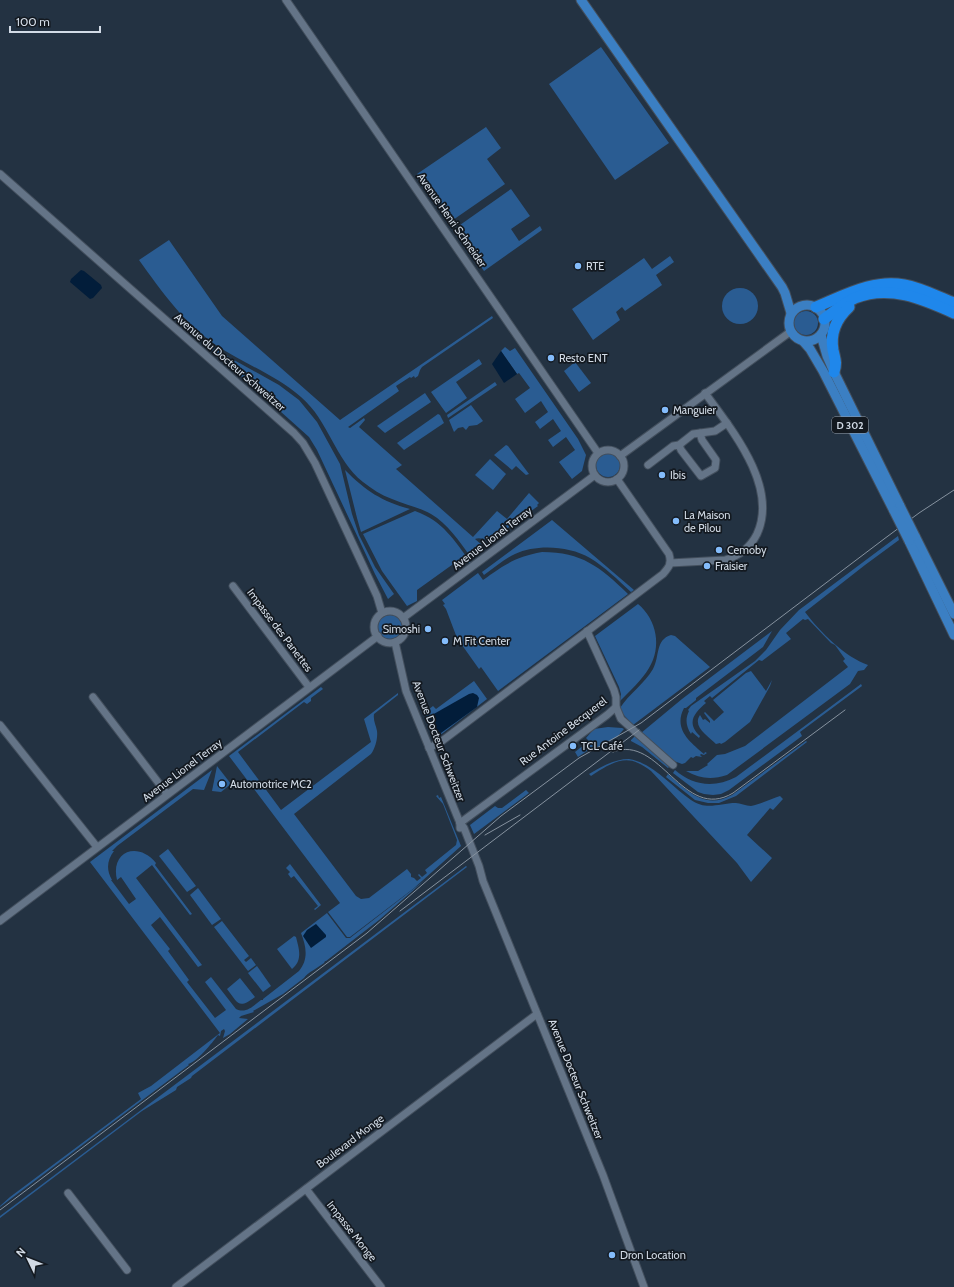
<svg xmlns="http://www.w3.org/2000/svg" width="954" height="1287" font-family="Cabin,sans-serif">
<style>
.green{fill:#2a5c92}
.water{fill:#021d3a}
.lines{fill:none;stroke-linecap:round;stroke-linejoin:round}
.minor-casing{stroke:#434f5d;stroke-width:9}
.major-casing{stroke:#434f5d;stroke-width:11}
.highway-casing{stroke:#434f5d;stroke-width:13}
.minor{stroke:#647487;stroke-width:7}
.major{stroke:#3b7fc3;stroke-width:9}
.highway{stroke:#1f87eb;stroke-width:11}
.tram{stroke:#86929f;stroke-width:1}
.major-bridge-casing{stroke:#434f5d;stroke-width:11;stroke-linecap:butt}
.major-bridge{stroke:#3b7fc3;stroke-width:9}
.poi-dot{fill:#84bcfb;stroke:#131920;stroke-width:1.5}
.labels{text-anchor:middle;stroke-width:3.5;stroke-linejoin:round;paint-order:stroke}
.shield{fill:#131920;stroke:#99a1ab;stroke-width:1}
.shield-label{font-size:10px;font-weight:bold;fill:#d2dbe6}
.street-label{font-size:11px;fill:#d2dbe6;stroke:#131920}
.poi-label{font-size:11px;fill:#d2dbe6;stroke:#131920;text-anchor:start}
</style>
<rect width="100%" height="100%" fill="#233242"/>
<g class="green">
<path d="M601,47L669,143L615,180L549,84Z"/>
<path d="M486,127L501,148L487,159L505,184L450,222L417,174Z"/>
<path d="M511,189L530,216L511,229L519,241L540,226L542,230L484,271L458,234L463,230L460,225Z"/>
<path d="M169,240L222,316L340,420L492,316L493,318L422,367L420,370L418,376L415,378L414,376L411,378L410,377L396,386L399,391L348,427L350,428L364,418L365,420L359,427L402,465L396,469L473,537L497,511L507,519L529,493L539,503L537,505L538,506L490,541C486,540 480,537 475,539L483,546L470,556C459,541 448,524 431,514C419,507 405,505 392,499C381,495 372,489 363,482C335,460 329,421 301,397C276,375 244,364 216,345C184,323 162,292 139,260Z"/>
<path d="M670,256L674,262L656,275L662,285L625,311L622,307L616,312L620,320L593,340L572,309L644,258L652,269Z"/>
<circle cx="740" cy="306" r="18"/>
<circle cx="806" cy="323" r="12"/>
<path d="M193,332L225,355L279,385L299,400L317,422L340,464L352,514L359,535L375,567L394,594L388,599L375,574L317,450L309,437L193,333Z"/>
<path d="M505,347L510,351L515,348L578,439L586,455L582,471L572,479L559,462L575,450L566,437L553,447L548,440L561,431L553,419L540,429L535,422L548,412L541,401L525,413L515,399L530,388L519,373L517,374L501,351Z"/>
<path d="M479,359L482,364L456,382L467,398L446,413L431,392Z"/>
<path d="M575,362L591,383L579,392L564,371Z"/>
<path d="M495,382L497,385L448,418L447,415Z"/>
<path d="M425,393L431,402L385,433L377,426Z"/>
<path d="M471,405L483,421L477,425L469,426L466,430L463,427L458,428L454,432L449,420Z"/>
<path d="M438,414L440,415L444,423L404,450L397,443Z"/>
<path d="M506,445L508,446L529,474L526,475L516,466L512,470L494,455Z"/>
<circle cx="608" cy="465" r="12"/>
<path d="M490,459L506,474L493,490L475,475Z"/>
<path d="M345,470C366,491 381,501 410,509L361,532L357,518Z"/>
<path d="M415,511C443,521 454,540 471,563L456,562L417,590V601L407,606L382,571L363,534Z"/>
<path d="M552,520L634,590L631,592C618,580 605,567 590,558C569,546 537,544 515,554C504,559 494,568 484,575L482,572Z"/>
<path d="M898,536L899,540L865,565L805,612C820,632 845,657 868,665L864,670L858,671L850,684L727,775C712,780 700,779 686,771H698L708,765L707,764L717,755L725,754L745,746L848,667L843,661L845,659L835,645L831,643L808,619L805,620L803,619L786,633L791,639L762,661L759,660L712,698L710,696L704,701L706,703C694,713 686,723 700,736L699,738L692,732L691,734C686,726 685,719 689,711L688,710L691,706L755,661L766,650L780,630L799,610Z"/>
<path d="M542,552C582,552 600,567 628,594L498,691L481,667L479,669L457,638L446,609L443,605L445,604L442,600L478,573L483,580C504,565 515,557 542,552Z"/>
<path d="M638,604C657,620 662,647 649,668C642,680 630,691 620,701L621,694L619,687L595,636Z"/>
<circle cx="390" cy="627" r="12"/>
<path d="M772,631L763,647L696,698V700L686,708H684C673,729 690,742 704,754L705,752L707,753L704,755L701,754L700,755L702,757L696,756L693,758L691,757L685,763L682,764L674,761L641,733L682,699Z"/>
<path d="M671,635L675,636L710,667L633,725L621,712L620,708C629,694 644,684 653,669C660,656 655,640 671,635Z"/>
<path d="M751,671L766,691L772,680L770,686L750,722L725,742L721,744L720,743L716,744C708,736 692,727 700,715L703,720L705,719L710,723V721L704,713L705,712L714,721L724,712L713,700L746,673Z"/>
<path d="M474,681L487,699L439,736L435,737L426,715L429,714L428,710L433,706L436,709Z"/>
<path d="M861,684L862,686L800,732L802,736L729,790L721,794L713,795L704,794L698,792L673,773L675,770C693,786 715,788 736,777Z"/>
<path d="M321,687L323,689L311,698V701L307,704L304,702L238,752L281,810L371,742L364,719L398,693V695L374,714C373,721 376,725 377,731C378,738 375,749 371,754L294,814L356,896L361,899L369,898L407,869L411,874V877L414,878L417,881L421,878L418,875L419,874L422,877L427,873L425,870L456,845L457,840L443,804L436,796L438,795L439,798L441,797L461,846L413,889L350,937H347L328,912L340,903L229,756Z"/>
<path d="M608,727L622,728L624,729L617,737L592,750L590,749L578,757L575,752L589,741L586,738L594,729Z"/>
<path d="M636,735L670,766L668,768L642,747L631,741V740Z"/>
<path d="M806,741L807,742L736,796L719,803H708L695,800L666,777L668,774C688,791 704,810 732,795Z"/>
<path d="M629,759C653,763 671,786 691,800C707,811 719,803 736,803C740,803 746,806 751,806C761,804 771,799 780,796L783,799L773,810L770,808L747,835L772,858L751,882L737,863L651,771C647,768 643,765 638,763C621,755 605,767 591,776L589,774C601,767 614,759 629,759Z"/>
<path d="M217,766L231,784L221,792L212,791Z"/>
<path d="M212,770L204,790L193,789L117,846L112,851H114C107,860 106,870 112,880H111L129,904L136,899L121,877L117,880C110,851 138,841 156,863L155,865L192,914L190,915L152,865L136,878L202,965L198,967L160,917L151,925L170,949L168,951L189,980L187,982L215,1018L226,1010L205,982L211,977L236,1009C246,1014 253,1006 261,1000H263V999L299,971C309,959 306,946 301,933L327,913L346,938H350L425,880L379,920L326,961H325L324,963C319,967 307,973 304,978L283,994L253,1011L254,1012L241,1016L239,1018L248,1019L230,1034L223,1038L225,1031L224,1029L221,1031L220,1036L218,1035C212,1043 197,1062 188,1064L189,1065L0,1207V1206L10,1197L141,1099L138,1093L151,1086L220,1033L90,862Z"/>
<path d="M526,790L529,793L474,834L470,825L495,806L498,808H502Z"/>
<path d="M168,849L196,886L187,892L159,856Z"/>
<path d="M290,864L321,905L315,910L314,909L318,906L294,876L291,878L288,874L290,872L286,868Z"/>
<path d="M466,866L467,867L192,1076L191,1078L177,1087L176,1090L142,1111L0,1218V1216Z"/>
<path d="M198,888L221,919L212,925L190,895Z"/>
<path d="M222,921L249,956L244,960L246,962L251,958L256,965L248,971L214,927Z"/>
<path d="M294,936L296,937C299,949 303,960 292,969L277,949Z"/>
<path d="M257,966L271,986L263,992L248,973Z"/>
<path d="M240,978L255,997C238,1010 238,1003 227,989Z"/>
</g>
<g class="water">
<path d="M81,270L84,271L101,285L102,288L93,298L90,299L70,282L71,279Z"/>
<path d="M501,351L517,374L504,383L492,364Z"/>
<path d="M473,693L477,695L479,698L477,707L441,733L436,731L430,720L432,715L469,694Z"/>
<path d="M316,924L326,935V937L311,948L303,936L307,930Z"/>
</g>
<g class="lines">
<defs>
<g id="minor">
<path d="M286,0L598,453"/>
<path d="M0,174L294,433L303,443L315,463L377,596L382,613"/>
<path d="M679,445L681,450L701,476L715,468L716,460L702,440L700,433"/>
<circle cx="608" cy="466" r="16"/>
<path d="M620,456L790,332"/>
<path d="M648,465L673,446L679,445L693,434L715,431L727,423"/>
<path d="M670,563L725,560C739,556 750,548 757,534C779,486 731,429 705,393"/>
<path d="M233,586L309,687"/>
<circle cx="390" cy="627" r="16"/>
<path d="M403,618L595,475"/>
<path d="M395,642L406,691L460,823V828"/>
<path d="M93,697L167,794"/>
<path d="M616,707L621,719L673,765"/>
<path d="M0,725L97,847"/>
<path d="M429,748L442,741L663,574C669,567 672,564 669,554L617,479"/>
<path d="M460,823L464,828L479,866L483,881L603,1175L644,1287"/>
<path d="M460,823L607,715L616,707V697L614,690L587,631"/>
<path d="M0,921L378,636"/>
<path d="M306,1189L381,1287"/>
<path d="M68,1193L127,1270"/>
<path d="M176,1287L537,1014"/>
</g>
<g id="major">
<path d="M581,0L782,287L785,293L791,313"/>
<circle cx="807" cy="323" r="18"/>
<path d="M821,335L827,356L834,372L900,506"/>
<path d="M803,341L810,349L823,371L894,511"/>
<path d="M915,536L954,614"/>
<path d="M909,541L954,635"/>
</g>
<g id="highway">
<path d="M816,307C844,296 873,279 904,285C921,288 938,297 954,303"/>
<path d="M824,319C834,312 844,303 855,298C889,284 923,299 954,313"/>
<path d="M834,372C837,362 835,360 833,350C830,333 836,319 849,307"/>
</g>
</defs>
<use href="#minor" class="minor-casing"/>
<use href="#major" class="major-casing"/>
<use href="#highway" class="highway-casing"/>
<use href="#minor" class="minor"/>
<use href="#major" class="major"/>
<use href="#highway" class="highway"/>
<g class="tram">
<path d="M613,752C660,733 683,823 733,793L845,710"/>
<path d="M485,835L520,815"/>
<path d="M400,911L639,730"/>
<path d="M0,1210L367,933L501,816L579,758L641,723L884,539L919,513L954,490"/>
</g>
<defs>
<g id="major-bridge">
<path d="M900,506L915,536"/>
<path d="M894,511L909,541"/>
</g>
</defs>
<use href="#major-bridge" class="major-bridge-casing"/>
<use href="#major-bridge" class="major-bridge"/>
</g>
<g class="poi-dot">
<circle cx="578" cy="266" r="4"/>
<circle cx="551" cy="358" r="4"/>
<circle cx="665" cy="410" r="4"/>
<circle cx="662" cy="475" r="4"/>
<circle cx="676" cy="521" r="4"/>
<circle cx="719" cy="550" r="4"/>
<circle cx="707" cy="566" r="4"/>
<circle cx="428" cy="629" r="4"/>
<circle cx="445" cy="641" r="4"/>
<circle cx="573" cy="746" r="4"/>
<circle cx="222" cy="784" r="4"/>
<circle cx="612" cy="1255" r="4"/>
</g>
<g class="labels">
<rect class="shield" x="832" y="417" width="36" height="16" rx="3"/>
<g class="shield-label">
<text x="850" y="429">D 302</text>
</g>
<g class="street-label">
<text transform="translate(452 220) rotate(55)" y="4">Avenue Henri Schneider</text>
<text transform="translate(230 362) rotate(41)" y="4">Avenue du Docteur Schweitzer</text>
<text transform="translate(492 538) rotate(-37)" y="4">Avenue Lionel Terray</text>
<text transform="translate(280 630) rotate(53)" y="4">Impasse des Panettes</text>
<text transform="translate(563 731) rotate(-37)" y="4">Rue Antoine Becquerel</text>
<text transform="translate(439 741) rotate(69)" y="4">Avenue Docteur Schweitzer</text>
<text transform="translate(182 770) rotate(-37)" y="4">Avenue Lionel Terray</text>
<text transform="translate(576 1079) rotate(68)" y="4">Avenue Docteur Schweitzer</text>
<text transform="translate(350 1141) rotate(-37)" y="4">Boulevard Monge</text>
<text transform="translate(352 1231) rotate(52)" y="4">Impasse Monge</text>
</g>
<g class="poi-label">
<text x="586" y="270">RTE</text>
<text x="559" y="362">Resto ENT</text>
<text x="673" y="414">Manguier</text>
<text x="670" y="479">Ibis</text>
<text x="684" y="519">La Maison<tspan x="684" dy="13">de Pilou</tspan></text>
<text x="727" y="554">Cemoby</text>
<text x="715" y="570">Fraisier</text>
<text x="420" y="633" text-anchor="end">Simoshi</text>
<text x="453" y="645">M Fit Center</text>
<text x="581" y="750">TCL Café</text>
<text x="230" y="788">Automotrice MC2</text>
<text x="620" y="1259">Dron Location</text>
</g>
</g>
<g transform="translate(28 1259) rotate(313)" stroke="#131920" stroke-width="3" paint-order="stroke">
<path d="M0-3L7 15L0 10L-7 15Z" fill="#d2dbe6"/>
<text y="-6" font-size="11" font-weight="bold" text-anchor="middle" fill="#d2dbe6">N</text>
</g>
<path d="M10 26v6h90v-6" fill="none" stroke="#d2dbe6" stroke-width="2"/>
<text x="16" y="26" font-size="12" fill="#d2dbe6" stroke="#131920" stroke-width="3" paint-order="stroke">100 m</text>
</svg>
